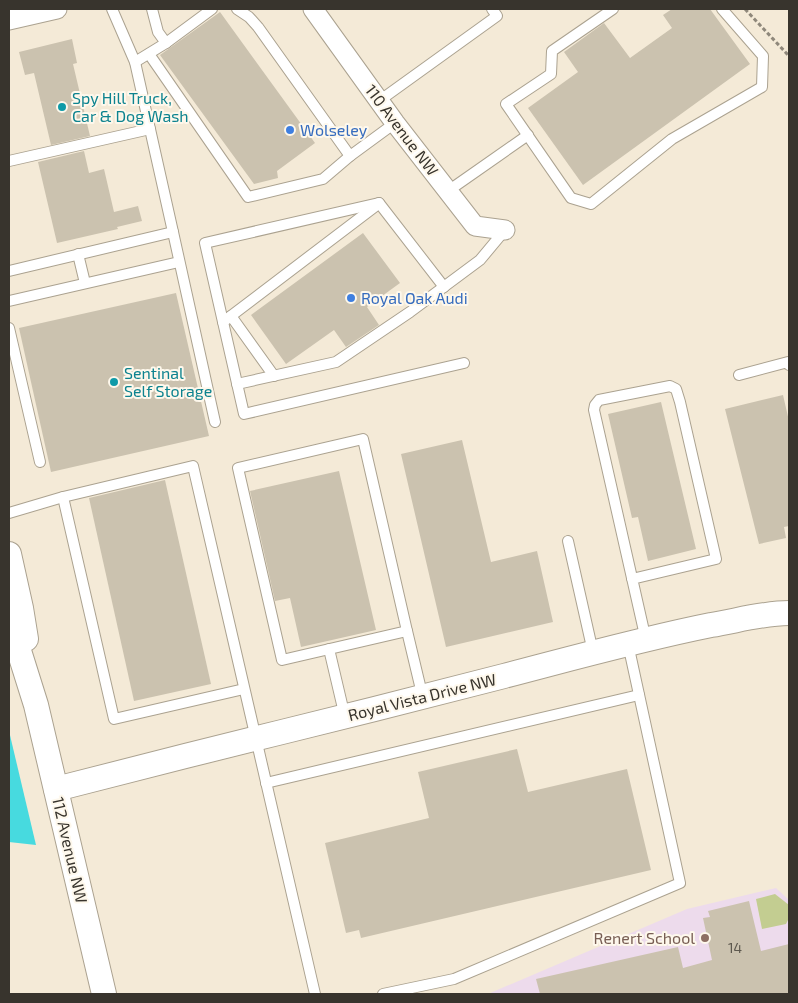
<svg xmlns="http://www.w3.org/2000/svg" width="798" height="1003" font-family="'Exo 2',sans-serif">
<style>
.education{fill:#eddbec}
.green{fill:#c3cd91}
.water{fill:#47dadf}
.building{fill:#cbc2af}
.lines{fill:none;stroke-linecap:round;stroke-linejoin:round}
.service-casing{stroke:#aba290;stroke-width:12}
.minor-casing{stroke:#aba290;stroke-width:21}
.tertiary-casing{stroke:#aba290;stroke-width:26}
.path{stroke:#8f887b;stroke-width:3;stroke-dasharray:4 2.5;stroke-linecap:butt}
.service{stroke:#fff;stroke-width:10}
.minor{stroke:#fff;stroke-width:19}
.tertiary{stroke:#fff;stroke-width:24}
.culture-dot{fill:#0f9aa8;stroke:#fef8ec;stroke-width:2}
.shop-dot{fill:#3f7fe0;stroke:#fef8ec;stroke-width:2}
.education-dot{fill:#8d6e63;stroke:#fef8ec;stroke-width:2}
.labels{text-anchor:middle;stroke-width:4;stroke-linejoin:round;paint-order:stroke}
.number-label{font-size:14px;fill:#5d584e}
.culture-label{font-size:16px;fill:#0d838f;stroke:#fef8ec;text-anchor:start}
.shop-label{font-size:16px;fill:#366cbe;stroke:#fef8ec;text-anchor:start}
.street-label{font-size:16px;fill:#38342d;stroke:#fef8ec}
.education-label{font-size:16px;fill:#785e54;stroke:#fef8ec;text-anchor:end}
</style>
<rect width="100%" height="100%" fill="#f4ead7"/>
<path class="education" d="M776,888L789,900V994H488L687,909Z"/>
<path class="green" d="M775,894L789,905V918L786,924L762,929L756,899Z"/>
<path class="water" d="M9,731L36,845L9,842Z"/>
<g class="building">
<path d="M672,9H710L750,64L583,185L528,108L578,72L564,52L575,44L604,23L630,58L672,28L663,15Z"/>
<path d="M220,12L315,143L277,171L278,178L254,184L160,55Z"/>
<path d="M72,39L77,63L73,64L90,136L51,145L34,73L25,75L19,52Z"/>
<path d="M84,151L89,173L104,169L114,212L138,206L142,221L117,227L118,229L57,243L38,162Z"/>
<path d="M363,233L400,283L367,307L379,325L346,347L334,330L286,364L251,315Z"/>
<path d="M176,293L209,436L51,472L19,328Z"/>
<path d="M783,395L789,421V526L784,527L786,538L759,544L725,409Z"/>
<path d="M661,402L696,549L648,561L638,517L632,518L608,414Z"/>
<path d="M462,440L491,562L537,551L553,622L446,647L401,454Z"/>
<path d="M339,471L376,630L301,647L290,598L275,601L250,491Z"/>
<path d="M165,480L211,684L134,701L89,498Z"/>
<path d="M517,749L528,792L627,769L651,870L361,938L359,930L346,933L325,843L429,818L418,772Z"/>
<path d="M749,901L761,951L789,944V994H540L536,979L678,947L683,968L712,960L703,918L710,917L708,911Z"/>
</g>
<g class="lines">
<defs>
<g id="service">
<path d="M112,9L135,62L173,232"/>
<path d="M237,9L249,17L258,27L350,156L395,123"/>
<path d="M613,9L552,51L551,74L506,104L571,198L591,204L672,139L762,87L763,56L722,9"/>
<path d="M166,43L212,9"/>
<path d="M149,54L248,197L323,179L350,156"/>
<path d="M135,62L166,43L158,32L152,9"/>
<path d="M379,101L497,16L492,9"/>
<path d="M9,161L150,129"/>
<path d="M448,191L528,135"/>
<path d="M379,203L205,243L244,414L464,363"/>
<path d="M379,203L444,287"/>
<path d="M78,254L85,283"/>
<path d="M9,271L173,232L215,422"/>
<path d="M9,301L179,262"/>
<path d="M231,316L274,376"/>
<path d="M223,322L377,205"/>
<path d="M9,328L40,462"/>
<path d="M739,375L788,362L789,365"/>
<path d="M237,384L336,362L410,312L480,260L505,230"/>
<path d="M363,439L407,631L282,660L238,468Z"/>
<path d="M63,497L114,719L244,689"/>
<path d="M9,513L63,497L193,466L315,994"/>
<path d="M568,541L593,652"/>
<path d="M632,579L716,559L680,402L676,389L670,386L599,400L595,405L594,410L646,640"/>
<path d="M407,631L423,698"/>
<path d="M329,649L345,717"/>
<path d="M266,783L639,695"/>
<path d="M383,994L454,979L680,883L628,644"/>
</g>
<g id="minor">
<path d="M313,9L395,123L475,226L505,230"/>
<path d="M9,20L57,9"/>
</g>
<g id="tertiary">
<path d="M9,554L21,608L26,639"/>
<path d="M9,619L36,705L104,994"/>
<path d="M56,789C205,750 355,715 504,676C573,658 641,639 711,625C736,621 763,613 789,613"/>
</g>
</defs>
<use href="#service" class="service-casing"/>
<use href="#minor" class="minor-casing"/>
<use href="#tertiary" class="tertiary-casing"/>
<path class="path" d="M745,9L789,56"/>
<use href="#service" class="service"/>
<use href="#minor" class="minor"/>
<use href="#tertiary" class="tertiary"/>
</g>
<g class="culture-dot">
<circle cx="62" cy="107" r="5"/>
<circle cx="114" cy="382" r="5"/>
</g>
<g class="shop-dot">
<circle cx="290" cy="130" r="5"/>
<circle cx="351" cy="298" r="5"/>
</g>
<circle class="education-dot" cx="705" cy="938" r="5"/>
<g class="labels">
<g class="number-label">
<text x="735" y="953">14</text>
</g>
<g class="culture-label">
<text x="72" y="104">Spy Hill Truck,<tspan x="72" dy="18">Car &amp; Dog Wash</tspan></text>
<text x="124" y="379">Sentinal<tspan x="124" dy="18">Self Storage</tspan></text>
</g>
<g class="shop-label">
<text x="300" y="136">Wolseley</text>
<text x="361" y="304">Royal Oak Audi</text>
</g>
<g class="street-label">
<text transform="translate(402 130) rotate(53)" y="6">110 Avenue NW</text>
<text transform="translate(422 697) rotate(-14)" y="6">Royal Vista Drive NW</text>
<text transform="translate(70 850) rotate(77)" y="6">112 Avenue NW</text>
</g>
<g class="education-label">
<text x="695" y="944">Renert School</text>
</g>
</g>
<rect width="798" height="1003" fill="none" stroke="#38342d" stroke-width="20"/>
</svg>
